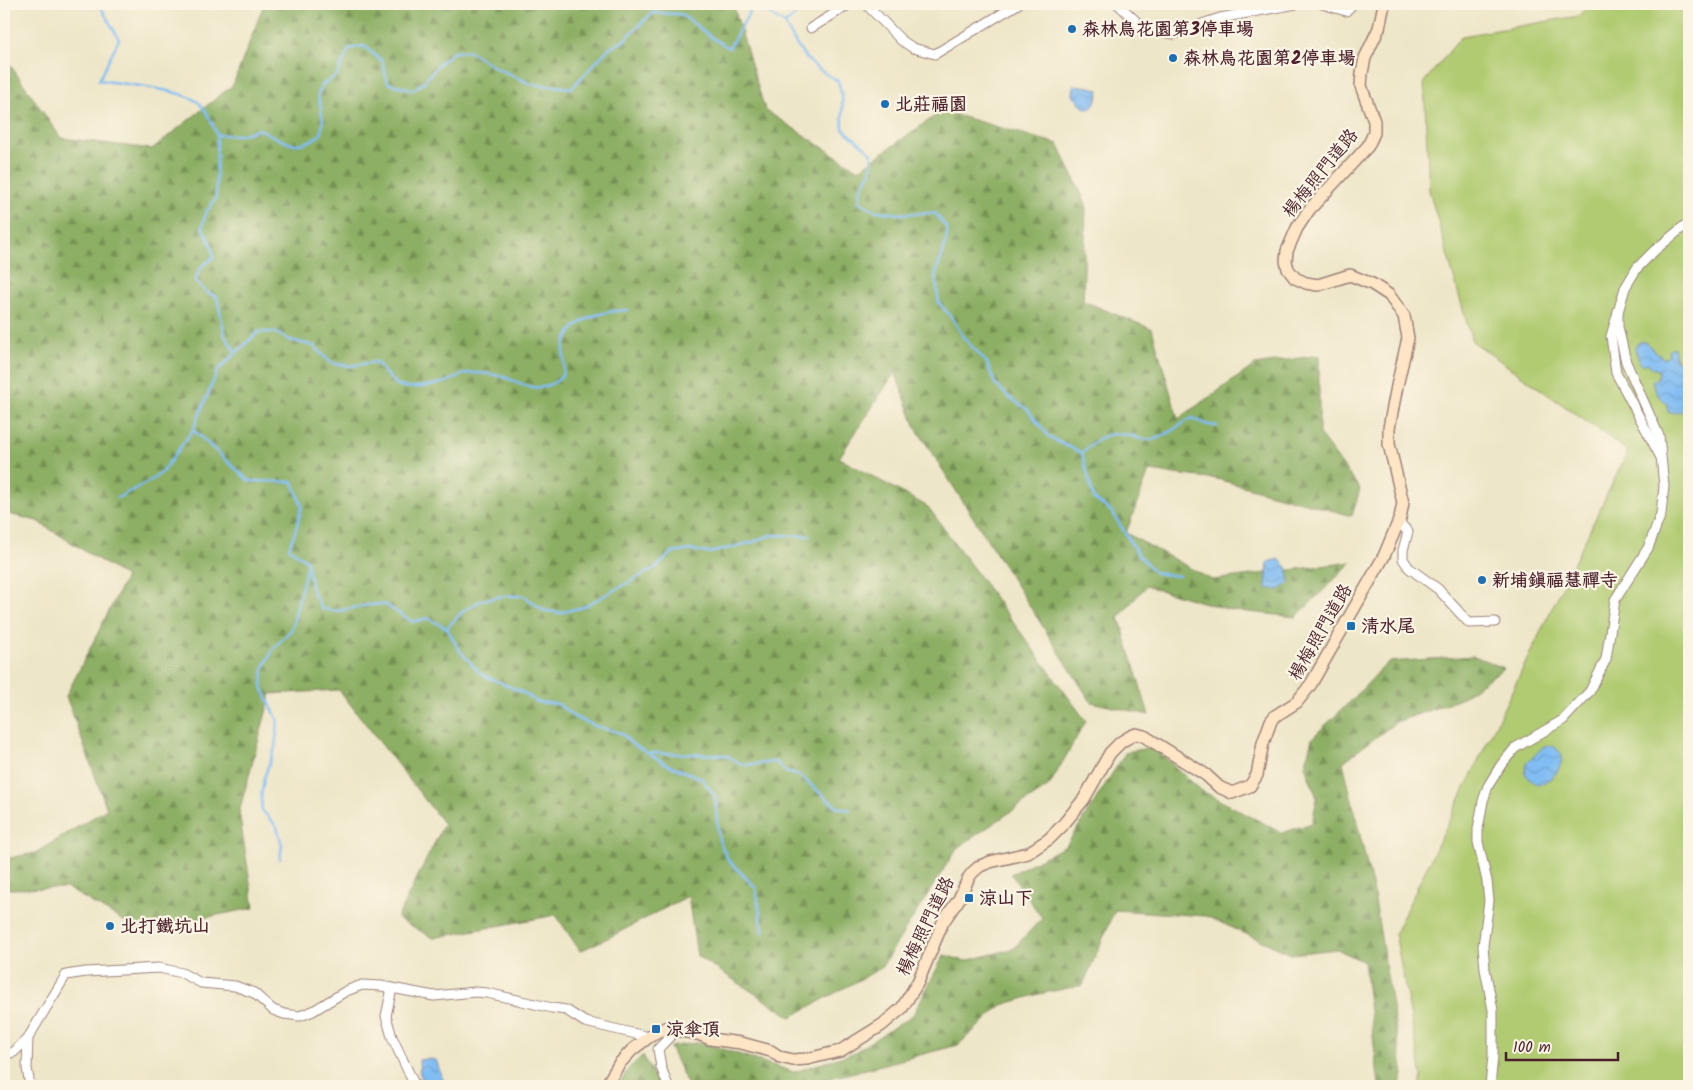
<svg xmlns="http://www.w3.org/2000/svg" width="1693" height="1090" font-family="Kalam,'LXGW WenKai TC',sans-serif">
<style>
.green{fill:#b0cb71;stroke:#7d754e}
.forest{fill:url(#forest-firs);stroke:#6b6747}
.water{fill:url(#water-waves);stroke:#666e8f}
.lines{fill:none;stroke-linecap:round;stroke-linejoin:round}
.stream{stroke:#81bdf3;stroke-width:2.5}
.street-casing{stroke:#9c827a;stroke-width:11}
.secondary-casing{stroke:#9c827a;stroke-width:14}
.street{stroke:#fff;stroke-width:9}
.secondary{stroke:#fde5c5;stroke-width:11}
.poi-dot{fill:#1f6fb2;stroke:#fcf5e5;stroke-width:2}
.labels{text-anchor:middle;stroke-width:4.5;stroke-linejoin:round;paint-order:stroke}
.poi-label{font-size:18px;font-weight:bold;fill:#4a1f2b;stroke:#fcf5e5;text-anchor:start}
.street-label{font-size:18px;fill:#4a1f2b;stroke:#fcf5e5}
</style>
<defs>
<pattern id="forest-firs" width="22" height="20" patternUnits="userSpaceOnUse" patternTransform="scale(1.25)"><rect width="22" height="20" fill="#8caf63"/><path d="M5 1l3.5 6h-7zM16 11l3.5 6h-7z" fill="#748e52"/></pattern>
<pattern id="water-waves" width="16" height="10" patternUnits="userSpaceOnUse" patternTransform="scale(1.25)"><rect width="16" height="10" fill="#81bdf3"/><path d="M0 5q4-4 8 0t8 0" fill="none" stroke="#71a2d0"/></pattern>
</defs>
<rect width="100%" height="100%" fill="#fcf5e5"/>
<filter id="ink" filterUnits="userSpaceOnUse"><feTurbulence type="fractalNoise" baseFrequency=".02" numOctaves="2"/><feDisplacementMap in="SourceGraphic" scale="10" xChannelSelector="R" yChannelSelector="G"/><feConvolveMatrix kernelMatrix="1 2 1 2 8 2 1 2 1" color-interpolation-filters="sRGB"/></filter>
<filter id="wash" filterUnits="userSpaceOnUse"><feTurbulence type="fractalNoise" baseFrequency=".0096" numOctaves="4" result="noise"/><feDisplacementMap in="SourceGraphic" scale="20" xChannelSelector="R" yChannelSelector="G"/><feGaussianBlur stdDeviation="1.12" result="paint"/><feColorMatrix in="noise" values="0 0 0 0 0 0 0 0 0 0 0 0 0 0 0 0 0 1.4 0 .05"/><feComposite in="paint" operator="in"/></filter>
<g filter="url(#wash)">
<rect width="100%" height="100%" fill="#eee6c8"/>
<path class="green" d="M1591,4H1689V1086H1419L1422,1077L1395,933L1628,451L1472,341L1429,190L1424,82L1462,36L1578,16Z"/>
<g class="forest">
<path d="M264,4H733L765,110L858,170L942,111L1058,144L1086,204L1083,301L1152,329L1178,419L1255,365L1319,355V434L1360,489L1352,516L1217,479L1149,471L1126,533L1212,580L1352,562L1296,617L1230,610L1146,586L1119,617L1149,715L1091,702L916,428L895,372L839,458L928,507L1086,721L1049,786L957,848L881,968L791,1017L697,956L688,896L614,935L580,951L556,915L433,938L397,918L444,824L339,690L271,694L239,812L254,908L139,930L67,888L4,889V859L35,853L107,809L66,696L126,577L37,521L4,513V56L61,138L152,149L233,85Z"/>
<path d="M1474,656L1504,668L1458,700L1396,722L1343,762L1374,894L1403,1075L1399,1086H1379L1364,962L1337,949L1291,954L1206,916L1115,910L1083,985L1039,994L1002,1005L958,1045L843,1075L802,1084L797,1086H688L670,1047L701,1042L794,1072L853,1053L913,1015L944,955L965,961L1013,949L1042,918L1011,874L1066,846L1126,752L1153,747L1202,791L1282,833L1312,823L1317,798L1305,766L1312,738L1354,698L1388,662Z"/>
<path d="M643,1055L659,1086H618L629,1068Z"/>
</g>
<g class="water">
<path d="M1074,85L1090,87L1099,90L1097,100L1090,109L1083,107L1073,95Z"/>
<path d="M1642,341L1646,343L1664,359L1669,354L1668,350L1674,347L1676,361L1680,362L1682,364L1680,370L1689,380V406C1683,412 1677,414 1668,412L1666,403L1657,394L1652,382L1658,378L1659,371L1651,367L1648,363L1642,365L1639,361L1635,348L1637,344Z"/>
<path d="M1279,559L1287,567L1290,582L1280,590L1266,588L1268,562Z"/>
<path d="M1544,746H1554L1562,755C1562,770 1551,781 1537,785L1525,774L1526,764Z"/>
<path d="M427,1059L436,1060L445,1086H426L420,1074L419,1060Z"/>
</g>
<g class="lines">
<g class="stream">
<path d="M99,4L119,39L99,80C121,84 186,89 200,104C209,113 212,124 217,135H240L260,129C284,142 297,153 321,134L323,119L318,95L322,85L337,75L349,49L364,46L382,61L388,83L413,90L424,82L440,63L454,52L469,51L496,68L531,84L572,88L609,48L622,42L652,13L681,14L714,39L729,48L752,8L766,12L785,24L809,4"/>
<path d="M785,24C800,54 808,65 838,81L842,95L843,129L872,153L871,171L861,188L859,202L877,211L898,214L935,213L948,230L943,253L935,275L939,303L952,318L964,338L987,363L995,384L1011,399L1027,409L1050,438L1082,453L1094,499L1112,512L1138,554L1155,573L1179,576"/>
<path d="M217,135L216,198L206,212L202,227L210,242L214,257L200,268L195,281L206,292L217,297L225,336L236,353L218,370L193,430L249,481L293,482L302,506L296,529L289,548L307,561L312,591L322,609L338,611L368,605L384,604L413,622L427,618L447,628L459,650L481,674L524,693L537,702L558,704L574,717L595,726L621,733L632,744L668,765L701,778L715,796L719,840L728,860L756,888L763,932"/>
<path d="M236,353L258,332H274L290,340L314,346L331,363L349,366L376,362C383,370 392,385 404,387C417,389 433,385 446,382C454,379 462,373 471,373C480,373 492,374 501,376C521,382 533,395 555,382C569,375 562,359 564,347C571,318 602,311 628,310"/>
<path d="M1082,453C1097,439 1106,431 1127,435C1139,437 1139,441 1154,439C1164,438 1182,423 1192,418L1208,425L1217,426"/>
<path d="M117,498L150,481L163,471L193,430"/>
<path d="M447,628L463,611L482,600L504,596H524L543,610L559,613L583,607L657,567L671,553L690,550L709,553L753,542L771,535L810,536"/>
<path d="M651,753L725,755L744,765L776,762L786,772L800,776L837,807L850,810"/>
<path d="M280,859L282,845L277,827L262,810L261,798L264,778L275,748L278,721L262,687L263,669L274,648L292,629L307,564"/>
</g>
</g>
</g>
<g filter="url(#ink)">
<g class="lines">
<defs>
<g id="street">
<path d="M866,4L901,40L913,48L935,54L1018,4"/>
<path d="M1118,4L1141,26L1156,31L1174,34L1192,30L1202,24L1220,18L1296,4"/>
<path d="M1322,4L1346,11L1353,4"/>
<path d="M811,28L850,4"/>
<path d="M1660,456L1616,373L1611,336L1625,288L1637,268L1654,251L1689,222"/>
<path d="M1399,522L1408,532L1403,550V559L1409,568L1438,589L1469,623L1495,622"/>
<path d="M392,988L386,1016L392,1037L415,1086"/>
<path d="M28,1038L27,1068L30,1086"/>
<path d="M4,1055L14,1052L28,1038L66,975L86,972L159,968L182,973L201,983L235,986L254,993L273,1010L284,1014L300,1016L313,1011L346,991L362,985L381,986L434,996L475,992L487,993L552,1008L566,1010L585,1022L649,1037"/>
<path d="M668,1086L661,1067L658,1049L676,1030"/>
<path d="M1490,1086L1493,1056V1010L1485,969L1483,946L1489,901L1487,881L1478,842V829L1483,801L1488,786L1501,765L1515,748L1563,720L1590,691L1606,659L1615,600L1648,548L1661,514L1664,486L1659,436L1626,362L1618,327V311"/>
</g>
<path id="secondary" d="M606,1086L619,1064L632,1050L649,1037L665,1028L698,1034L710,1039L741,1043L771,1051L780,1057L793,1060L807,1059L840,1051L882,1025L902,1008L918,982L943,922L959,899L969,877L973,872L980,866L990,862L1028,853L1049,839L1062,826L1084,799L1110,753L1121,742L1131,736L1136,734L1144,736L1206,775L1219,787L1232,793L1250,786L1257,775L1263,743L1271,721L1275,716L1297,702L1311,684L1384,556L1400,518L1403,503L1389,444V428L1397,386L1408,338L1404,316L1389,295L1372,284L1350,275L1318,285L1306,283L1295,278L1288,269L1286,261L1287,251L1297,228L1309,210L1368,146L1374,133V121L1361,86L1362,73L1365,58L1379,28L1384,4"/>
</defs>
<use href="#street" class="street-casing"/>
<use href="#secondary" class="secondary-casing"/>
<use href="#street" class="street"/>
<use href="#secondary" class="secondary"/>
</g>
</g>
<g class="poi-dot">
<circle cx="1072" cy="29" r="5"/>
<circle cx="1173" cy="58" r="5"/>
<circle cx="885" cy="104" r="5"/>
<circle cx="1482" cy="580" r="5"/>
<rect x="1346" y="621" width="10" height="10" rx="2.5"/>
<rect x="964" y="893" width="10" height="10" rx="2.5"/>
<circle cx="110" cy="926" r="5"/>
<rect x="651" y="1024" width="10" height="10" rx="2.5"/>
</g>
<g class="labels">
<g class="poi-label">
<text x="1082" y="35">森林鳥花園第3停車場</text>
<text x="1183" y="64">森林鳥花園第2停車場</text>
<text x="895" y="110">北莊福園</text>
<text x="1492" y="586">新埔鎮福慧禪寺</text>
<text x="1361" y="632">清水尾</text>
<text x="979" y="904">涼山下</text>
<text x="120" y="932">北打鐵坑山</text>
<text x="666" y="1035">涼傘頂</text>
</g>
<g class="street-label">
<text transform="translate(1320 173) rotate(-51)" y="6">楊梅照門道路</text>
<text transform="translate(1320 632) rotate(-60)" y="6">楊梅照門道路</text>
<text transform="translate(925 926) rotate(-64)" y="6">楊梅照門道路</text>
</g>
</g>
<rect width="1693" height="1090" fill="none" stroke="#fcf5e5" stroke-width="20"/>
<path d="M1506 1052v8h112v-8" fill="none" stroke="#4a1f2b" stroke-width="2.5"/>
<text x="1513" y="1052" font-size="15" fill="#4a1f2b" stroke="#fcf5e5" stroke-width="4" paint-order="stroke">100 m</text>
</svg>
